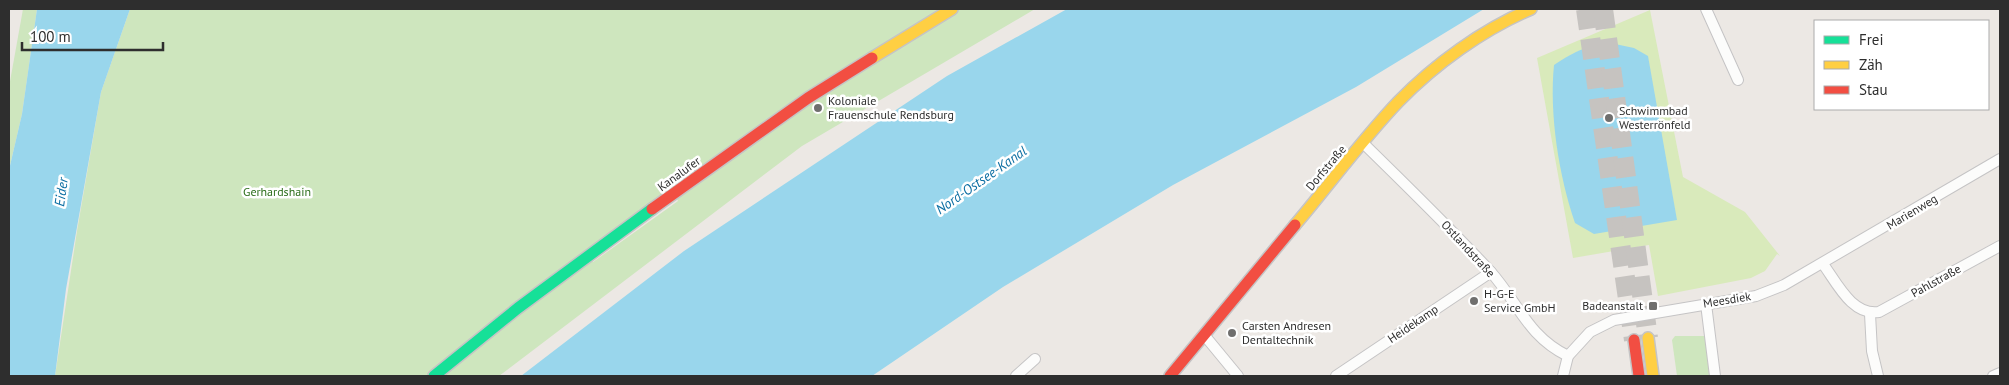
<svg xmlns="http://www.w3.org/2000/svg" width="2009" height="385" font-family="'PT Sans',sans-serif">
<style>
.green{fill:#cee6be;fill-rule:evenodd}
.pitch{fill:#d9eabb}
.water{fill:#99d6ec}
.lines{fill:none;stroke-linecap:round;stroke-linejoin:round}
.highway-tunnel{stroke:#c6c3c0;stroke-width:20;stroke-dasharray:20 10;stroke-linecap:butt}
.street-casing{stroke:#c5c4c5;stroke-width:12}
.fast-casing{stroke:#c5c4c5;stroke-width:14}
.slow-casing{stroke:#c5c4c5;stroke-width:14}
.jam-casing{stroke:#c5c4c5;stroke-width:14}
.street{stroke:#fcfcfb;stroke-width:10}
.fast{stroke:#16e098;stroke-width:11}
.slow{stroke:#ffcf43;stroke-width:11}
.jam{stroke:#f24e42;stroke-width:11}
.poi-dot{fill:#706f6e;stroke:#fff;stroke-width:2}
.labels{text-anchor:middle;stroke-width:5;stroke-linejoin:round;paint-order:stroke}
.poi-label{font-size:12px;fill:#2e2e2e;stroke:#fff;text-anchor:start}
.street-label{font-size:12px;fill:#2e2e2e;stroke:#fff}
.park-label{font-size:12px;fill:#2c6e1b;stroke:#fff}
.water-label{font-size:14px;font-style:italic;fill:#0d6fa3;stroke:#fff}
</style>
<rect width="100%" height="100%" fill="#ece8e4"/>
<g class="green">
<path d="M23,9H37L22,114L9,170V87Z"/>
<path d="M130,9H1035L802,146L499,376H55L77,231L101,92ZM677,199L678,201L593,262L592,260Z"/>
<path d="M1675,336H1706L1709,376H1677L1672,340Z"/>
</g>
<path class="pitch" d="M1650,10L1683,177L1745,212L1780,256L1777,254L1765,271L1751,278L1658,296L1649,245L1573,258L1537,58Z"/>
<g class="water">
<path d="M37,9H130L101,92L66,289L55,376H9V170L22,114Z"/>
<path d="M1067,9H1484L1356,87L1173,185L1003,287L872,376H521L684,251L947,76Z"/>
<path d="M1615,44L1634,48L1648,56L1677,220L1594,234L1575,223C1559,177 1549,114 1554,65C1577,50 1587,45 1615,44Z"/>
</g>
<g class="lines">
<g class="highway-tunnel">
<path d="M1586,9L1634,340"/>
<path d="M1603,9L1648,338"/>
</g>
<defs>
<g id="street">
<path d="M1706,9L1738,80"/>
<path d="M1364,144C1406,185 1449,227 1490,271C1518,302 1527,336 1568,356"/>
<path d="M1823,264C1837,283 1852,316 1879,312L2000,246"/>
<path d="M1706,304L1715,376"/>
<path d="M1870,314L1872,351L1878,376"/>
<path d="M1205,336L1238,376"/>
<path d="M1016,376L1035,359"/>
<path d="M1336,376L1491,272"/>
<path d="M1563,376L1568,356L1590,332L1614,320L1756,296L1784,285L2000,159"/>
<path d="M1993,376L2000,373"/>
</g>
<path id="fast" d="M434,376L518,308L652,209"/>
<g id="slow">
<path d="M872,58L952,9"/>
<path d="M1295,225C1329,185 1361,141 1398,102C1435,64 1482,30 1531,9"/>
<path d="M1648,338L1653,376"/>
</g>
<g id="jam">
<path d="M652,209L808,98L872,58"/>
<path d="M1634,340L1639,376"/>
<path d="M1170,376L1295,225"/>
</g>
</defs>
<use href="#street" class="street-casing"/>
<use href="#fast" class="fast-casing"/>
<use href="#slow" class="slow-casing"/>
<use href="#jam" class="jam-casing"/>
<use href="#street" class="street"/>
<use href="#fast" class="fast"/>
<use href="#slow" class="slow"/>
<use href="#jam" class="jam"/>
</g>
<g class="poi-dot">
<circle cx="818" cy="108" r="5"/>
<circle cx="1609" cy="118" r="5"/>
<circle cx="1474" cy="301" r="5"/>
<rect x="1648" y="301" width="10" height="10" rx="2.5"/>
<circle cx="1232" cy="333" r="5"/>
</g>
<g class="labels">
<g class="poi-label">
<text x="828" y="105">Koloniale<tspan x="828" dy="14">Frauenschule Rendsburg</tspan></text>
<text x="1619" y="115">Schwimmbad<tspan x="1619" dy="14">Westerrönfeld</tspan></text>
<text x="1484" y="298">H-G-E<tspan x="1484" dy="14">Service GmbH</tspan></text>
<text x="1643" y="310" text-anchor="end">Badeanstalt</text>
<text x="1242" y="330">Carsten Andresen<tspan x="1242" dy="14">Dentaltechnik</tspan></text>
</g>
<g class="street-label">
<text transform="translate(1326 168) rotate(-50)" y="4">Dorfstraße</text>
<text transform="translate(679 174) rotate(-36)" y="4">Kanalufer</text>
<text transform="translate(1912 212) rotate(-31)" y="4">Marienweg</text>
<text transform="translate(1468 249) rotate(47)" y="4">Ostlandstraße</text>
<text transform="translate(1936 281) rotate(-29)" y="4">Pahlstraße</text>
<text transform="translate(1727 300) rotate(-9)" y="4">Meesdiek</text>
<text transform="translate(1413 324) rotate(-34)" y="4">Heidekamp</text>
</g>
<g class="park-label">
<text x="277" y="196">Gerhardshain</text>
</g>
<g class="water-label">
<text transform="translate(981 180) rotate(-35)" y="5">Nord-Ostsee-Kanal</text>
<text transform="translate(61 192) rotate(-82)" y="5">Eider</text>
</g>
</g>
<rect width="2009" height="385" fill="none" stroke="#2e2e2e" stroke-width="20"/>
<rect x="1814" y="20" width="175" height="90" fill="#ffffff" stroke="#ababab"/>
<rect x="1824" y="36" width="25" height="8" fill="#16e098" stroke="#ababab"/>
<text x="1859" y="45" font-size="15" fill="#2e2e2e">Frei</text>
<rect x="1824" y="61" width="25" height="8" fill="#ffcf43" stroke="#ababab"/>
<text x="1859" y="70" font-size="15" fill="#2e2e2e">Zäh</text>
<rect x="1824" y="86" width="25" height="8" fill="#f24e42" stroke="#ababab"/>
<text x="1859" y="95" font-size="15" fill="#2e2e2e">Stau</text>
<path d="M22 42v8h141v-8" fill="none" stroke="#2e2e2e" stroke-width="2.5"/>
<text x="30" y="42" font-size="15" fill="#2e2e2e" stroke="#ffffff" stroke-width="4" paint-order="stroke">100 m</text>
</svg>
